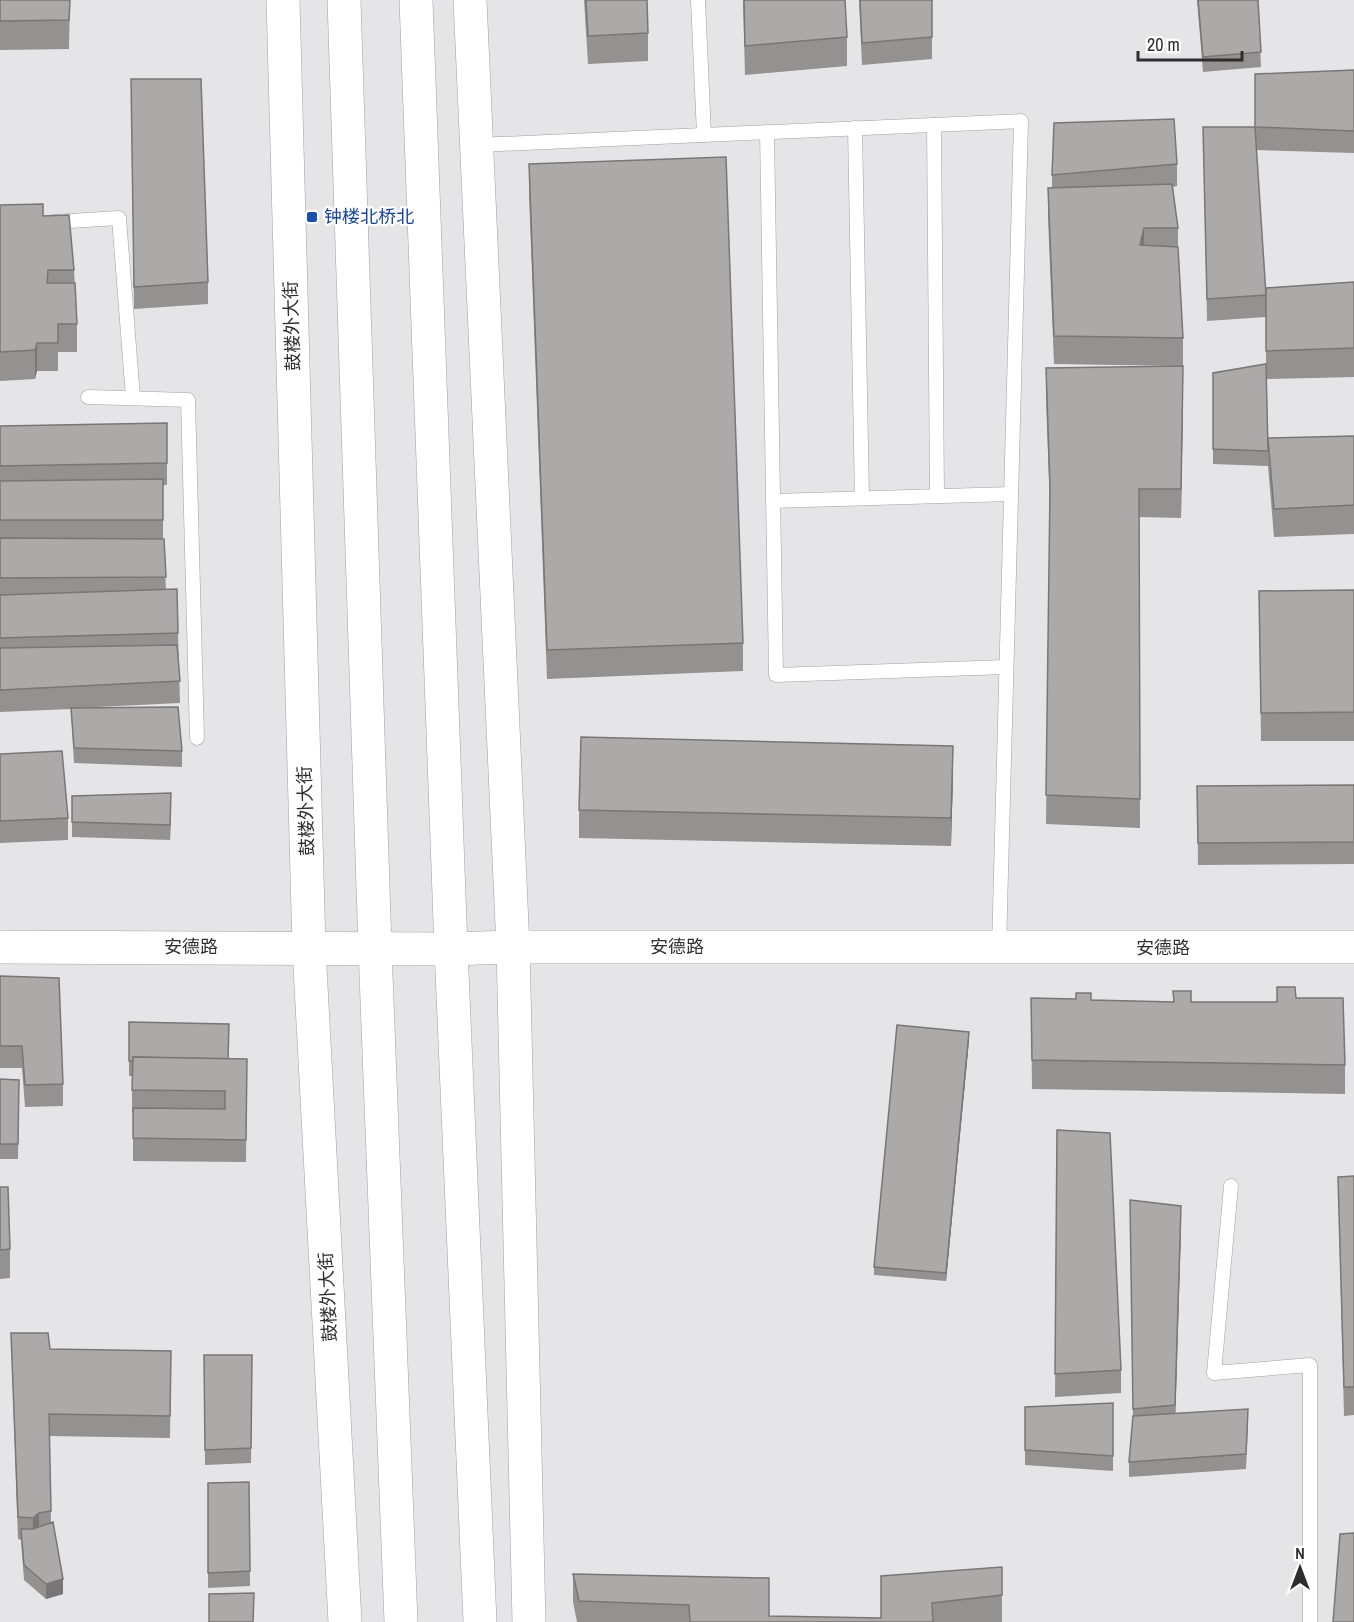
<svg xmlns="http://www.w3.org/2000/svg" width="1354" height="1622" font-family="'Archivo Narrow','Noto Sans SC',sans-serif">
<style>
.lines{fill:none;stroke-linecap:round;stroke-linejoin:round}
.service-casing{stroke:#a0a0a2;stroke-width:15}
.tertiary-casing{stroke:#a0a0a2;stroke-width:34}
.secondary-casing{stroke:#a0a0a2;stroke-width:34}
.service{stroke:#fff;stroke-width:14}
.tertiary{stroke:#fff;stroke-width:33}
.secondary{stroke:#fff;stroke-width:33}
.wall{fill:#949191}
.shaded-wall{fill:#787676}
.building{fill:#aca9a9;stroke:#787676;stroke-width:1.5}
.transit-dot{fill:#1a4fb4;stroke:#fff;stroke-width:2}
.labels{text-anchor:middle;stroke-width:4.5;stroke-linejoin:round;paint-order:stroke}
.transit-label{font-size:18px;fill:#164399;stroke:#fff;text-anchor:start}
.street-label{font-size:18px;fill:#2d2d2e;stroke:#fff}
</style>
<rect width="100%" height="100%" fill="#e5e5e8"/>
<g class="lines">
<defs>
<g id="service">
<path d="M698,0L704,135"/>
<path d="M934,125L937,496"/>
<path d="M855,128L862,498"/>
<path d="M767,132L776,675L1006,667"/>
<path d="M477,145L1021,121L999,948"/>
<path d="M53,222L119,218L133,398"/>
<path d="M88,397L188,400L197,738"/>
<path d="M773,501L1011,494"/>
<path d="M1231,1186L1214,1373L1310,1365V1622"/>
</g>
<g id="tertiary">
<path d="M283,0L309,948L345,1622"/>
<path d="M470,0L513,947L529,1622"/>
<path d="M0,947L451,949L513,947H1354"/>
</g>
<g id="secondary">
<path d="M344,0L375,948L401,1622"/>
<path d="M416,0L451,949L480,1622"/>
</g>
</defs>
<use href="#service" class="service-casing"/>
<use href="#tertiary" class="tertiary-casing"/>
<use href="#secondary" class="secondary-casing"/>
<use href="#service" class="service"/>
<use href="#tertiary" class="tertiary"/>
<use href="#secondary" class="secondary"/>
</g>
<g class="wall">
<path d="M0,0H70L69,49L0,50Z"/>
<path d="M584,0H647L648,33V61L588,64Z"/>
<path d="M743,0H845L847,37V66L745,75Z"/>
<path d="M859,0H932V59L862,65Z"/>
<path d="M1197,0H1258L1261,67L1203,72Z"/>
<path d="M1354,70V153L1256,150L1266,295V317L1207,321L1203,127L1255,128Z"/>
<path d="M131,79L208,282V304L134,309Z"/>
<path d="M529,164L743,643V671L547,679L529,193Z"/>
<path d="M1177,164V186L1173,187L1178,228V247L1183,338V366L1054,364L1048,217V188H1052V175Z"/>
<path d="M0,205L43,216L74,270L77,324V352H58V371H37L35,379L0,381Z"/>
<path d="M1354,282V377L1266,379L1268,438L1354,436V534L1274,537L1268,466L1213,464V373L1266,365V288Z"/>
<path d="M1046,368L1183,395L1181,518L1139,517L1140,828L1046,824L1050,508L1046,397Z"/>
<path d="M167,423V485H163V539L166,589L178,633L180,703L76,708L182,751V767L74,763L71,709L0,712V426Z"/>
<path d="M1354,590V741H1261L1259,591Z"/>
<path d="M0,754L68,818V840L0,843Z"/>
<path d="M953,775L951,846L579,838V810Z"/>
<path d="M1354,785V864L1198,865L1197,786Z"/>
<path d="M72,796L171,808L170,840L72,837Z"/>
<path d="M0,976L63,1084V1106L25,1107L22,1068H0Z"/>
<path d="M1173,991L1191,1002H1277L1296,998L1345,1065V1094L1032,1089L1031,998L1173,1002Z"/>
<path d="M129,1022L228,1059H247L246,1162L133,1161V1112H132V1076H129Z"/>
<path d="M969,1040L946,1281L874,1275V1267Z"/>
<path d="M0,1079L19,1080L18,1159H0Z"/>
<path d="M1057,1130L1121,1370V1393L1055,1397Z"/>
<path d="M1354,1176V1415L1344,1416L1338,1177Z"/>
<path d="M0,1187L10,1249V1278L0,1279Z"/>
<path d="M1130,1200L1181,1228L1175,1413L1248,1424L1246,1469L1129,1477V1462L1133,1418Z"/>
<path d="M11,1333L50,1349L171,1351L170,1438L49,1436L51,1523L63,1594L46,1599L24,1580L21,1540L18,1539Z"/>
<path d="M204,1355H252L251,1463L205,1465Z"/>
<path d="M1113,1403V1471L1025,1465V1407Z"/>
<path d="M249,1482L250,1586L208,1588V1483Z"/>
<path d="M1002,1567V1622H577L573,1602V1574L769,1616L881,1618Z"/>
</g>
<g class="shaded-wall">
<path d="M1144,228V256L1140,245Z"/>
<path d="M37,343V371L35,379V350Z"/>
<path d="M1183,366V395L1181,518V489Z"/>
<path d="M953,746V775L951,846V818Z"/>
<path d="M171,793V808L170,840V825Z"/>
<path d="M969,1032V1040L946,1281V1273Z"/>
<path d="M1181,1206V1228L1175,1427V1405Z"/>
<path d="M39,1513V1535L33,1540V1518Z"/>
<path d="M63,1579V1594L46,1599V1584Z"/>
</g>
<g class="building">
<path d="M0,0H70L69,20L0,21Z"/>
<path d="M586,0H647L648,33L588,36Z"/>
<path d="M744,0H845L847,37L745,46Z"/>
<path d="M860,0H932V37L862,43Z"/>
<path d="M1198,0H1258L1261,52L1203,57Z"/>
<path d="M1354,70V131L1255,127V74Z"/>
<path d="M131,79H201L208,282L134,287Z"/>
<path d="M1174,119L1177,164L1052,175L1054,123Z"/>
<path d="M1203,127H1255L1266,295L1207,299Z"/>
<path d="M726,157L743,643L547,650L529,164Z"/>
<path d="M1172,184L1178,228H1144L1140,245L1178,247L1183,338L1054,336L1048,188Z"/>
<path d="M43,204V216L69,215L74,270H48L47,283H75L77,324H58V343H37L35,350L0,352V205Z"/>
<path d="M1354,282V348L1266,351V288Z"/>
<path d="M1266,364L1268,451L1213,449V373Z"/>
<path d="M1183,366L1181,489H1139L1140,799L1046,795L1050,488L1046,368Z"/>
<path d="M167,423V463L0,466V426Z"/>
<path d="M1354,436V505L1274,509L1268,438Z"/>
<path d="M163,479V520H0V481Z"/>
<path d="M0,538L164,539L166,577L0,578Z"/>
<path d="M177,589L178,633L0,638V595Z"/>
<path d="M1354,590V712L1261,713L1259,591Z"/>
<path d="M177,645L180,681L0,690V648Z"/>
<path d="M178,707L182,751L74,748L71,708Z"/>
<path d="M581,737L953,746L951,818L579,810Z"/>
<path d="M62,751L68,818L0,821V754Z"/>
<path d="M1354,785V842L1198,843L1197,786Z"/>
<path d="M171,793L170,825L72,822V796Z"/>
<path d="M0,976L59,978L63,1084L25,1085L22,1046H0Z"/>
<path d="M1277,987H1295L1296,998H1343L1345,1065L1032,1060L1031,998L1076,999V993H1091V1000L1174,1002L1173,991H1191V1002H1277Z"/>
<path d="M129,1022L229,1024L228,1059L133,1057V1061H129Z"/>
<path d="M897,1025L969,1032L946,1273L874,1267Z"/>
<path d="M133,1057L247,1059L246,1140L133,1138V1108L225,1109V1091L132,1090Z"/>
<path d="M0,1079L19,1080L18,1144H0Z"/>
<path d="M1057,1130L1110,1133L1121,1370L1055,1374Z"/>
<path d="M1354,1176V1387H1344L1338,1177Z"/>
<path d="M0,1187H8L10,1249L0,1250Z"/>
<path d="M1130,1200L1181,1206L1175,1405L1133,1409Z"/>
<path d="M11,1333H48L50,1349L171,1351L170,1416L49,1414L51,1511L39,1513L33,1518L18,1517Z"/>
<path d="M204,1355H252L251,1448L205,1450Z"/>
<path d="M1113,1403V1456L1025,1450V1407Z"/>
<path d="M1248,1409L1246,1454L1129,1462L1133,1416Z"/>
<path d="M249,1482L250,1571L208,1573V1483Z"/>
<path d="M53,1522L63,1579L46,1584L24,1565L21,1529H33Z"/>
<path d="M1354,1533V1622H1333L1340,1534Z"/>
<path d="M1002,1567V1595L932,1603L933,1622H690L689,1605L579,1601L573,1574L769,1578V1616L881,1618V1576Z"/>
<path d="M254,1593L253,1622H209V1594Z"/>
</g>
<rect class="transit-dot" x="306" y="211" width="12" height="12" rx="3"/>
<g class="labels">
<g class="transit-label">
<text x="324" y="223">钟楼北桥北</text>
</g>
<g class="street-label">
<text transform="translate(292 326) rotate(-92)" y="6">鼓楼外大街</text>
<text transform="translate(306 811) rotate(-92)" y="6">鼓楼外大街</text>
<text x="191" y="953">安德路</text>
<text x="677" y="953">安德路</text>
<text x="1163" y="954">安德路</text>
<text transform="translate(328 1297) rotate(-93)" y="6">鼓楼外大街</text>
</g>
</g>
<g transform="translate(1300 1568)" stroke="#ffffff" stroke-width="4.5" paint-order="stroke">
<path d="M0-4.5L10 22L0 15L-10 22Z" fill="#2d2d2e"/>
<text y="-9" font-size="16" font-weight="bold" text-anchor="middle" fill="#2d2d2e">N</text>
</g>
<path d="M1138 51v9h104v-9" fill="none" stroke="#2d2d2e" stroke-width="3"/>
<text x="1147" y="51" font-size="18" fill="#2d2d2e" stroke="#ffffff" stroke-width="4.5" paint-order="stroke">20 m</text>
</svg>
